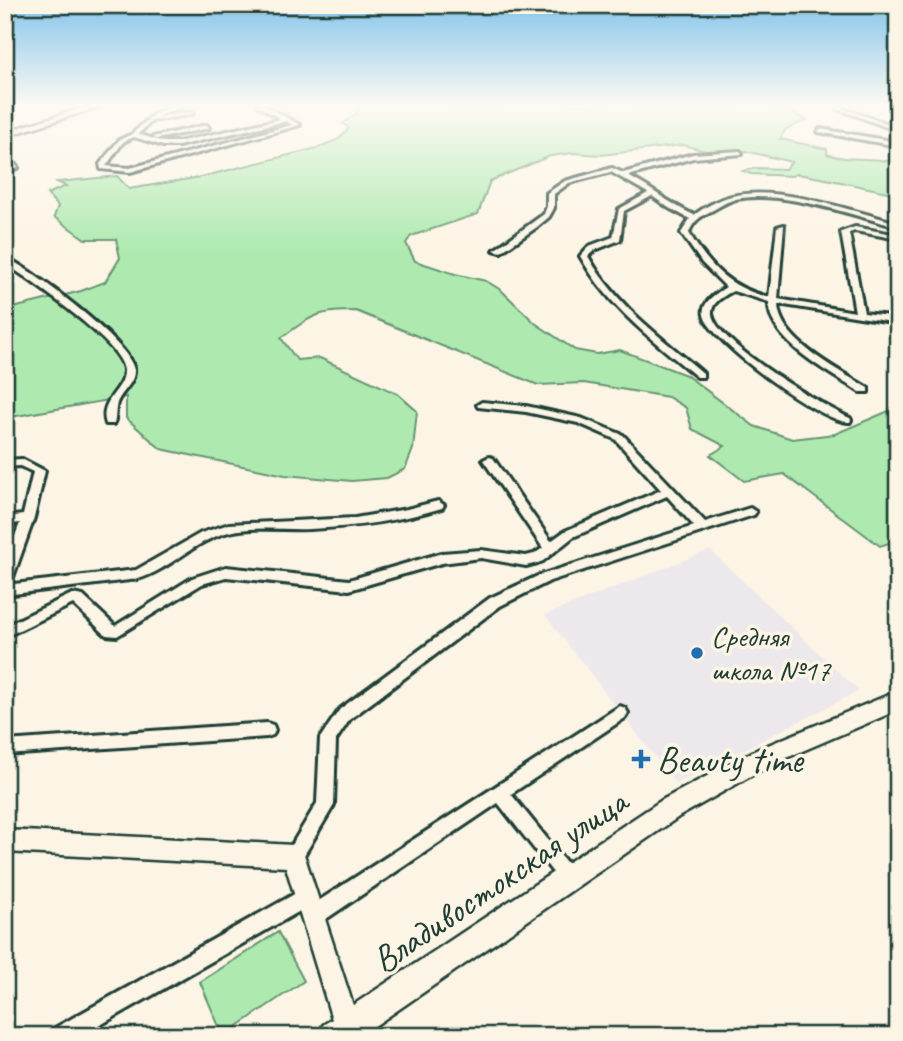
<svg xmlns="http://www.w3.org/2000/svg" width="903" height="1041" font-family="Caveat,sans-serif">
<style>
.built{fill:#ede8ec}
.green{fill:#aeeab0;stroke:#669472;stroke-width:2}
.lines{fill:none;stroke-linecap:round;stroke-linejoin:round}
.minor-casing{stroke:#1f3d34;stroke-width:6}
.tertiary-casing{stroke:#1f3d34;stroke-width:5}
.secondary-casing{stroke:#1f3d34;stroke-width:5}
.minor{fill:#fcf5e5;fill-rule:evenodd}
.tertiary{fill:#fcf5e5;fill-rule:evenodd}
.secondary{fill:#fcf5e5;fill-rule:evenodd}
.poi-dot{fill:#1f6fb2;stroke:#fcf5e5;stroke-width:2.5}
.labels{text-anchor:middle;stroke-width:7;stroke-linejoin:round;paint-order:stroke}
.poi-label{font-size:30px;fill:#1f3d34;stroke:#fcf5e5;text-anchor:start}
.near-poi-label{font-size:37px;fill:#1f3d34;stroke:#fcf5e5;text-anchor:start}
.near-street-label{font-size:37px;fill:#1f3d34;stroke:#fcf5e5}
</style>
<rect width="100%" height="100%" fill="#fcf5e5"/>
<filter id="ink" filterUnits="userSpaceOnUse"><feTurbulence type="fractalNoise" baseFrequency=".0143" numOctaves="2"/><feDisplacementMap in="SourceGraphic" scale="14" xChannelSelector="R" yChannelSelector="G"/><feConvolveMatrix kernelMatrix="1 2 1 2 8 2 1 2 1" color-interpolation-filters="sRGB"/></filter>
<g filter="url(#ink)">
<path class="built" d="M710,550L859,691L676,784L545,615Z"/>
<g class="green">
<path d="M356,105H794L784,109L807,120L786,129L780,139L827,149V154C851,163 874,155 898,164V194C863,188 830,178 796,174L792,176L751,174L743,171L755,168L785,169L792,162L745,151H706L683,145L601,155L573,153L550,156L490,181L478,214L411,236L406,243L415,261L455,274L486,281L501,290L535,323L575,350L597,354L620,350L686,375L754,426L792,439L835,434L898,407V540L880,546L784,474L744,481L710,455L725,446L692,429L686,408L668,397L584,383L538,385L356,311C316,311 313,315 281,338L297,360L320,358L398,394L417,411L413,449L405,469L387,478L352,481L285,475L161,449L126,418V397L5,418V310L81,291L105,282L120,258L116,239H85L54,217L58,206L47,194L66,186L57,182L117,176L129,189L201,177L317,148L339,139L349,128L343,123L357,113L358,107Z"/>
<path d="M278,932L304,981L223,1036L200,982Z"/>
</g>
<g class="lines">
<defs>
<g id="minor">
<path d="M176,105H184L157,117L190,112L193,114L152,121L138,134L163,142H178L281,119L257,105H264L300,125L130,172L101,169L100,164L119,140L132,134L154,114ZM286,121L292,125L130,168L106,166L123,142L134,137L163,146H178Z"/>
<path d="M838,107L898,127V131L838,109Z"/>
<path d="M207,125L209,128L156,139L153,137Z"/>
<path d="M820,129L898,142V146L818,132Z"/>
<path d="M740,151L742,154L693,158L628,176C651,188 670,204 694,215C705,207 719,199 732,196C779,185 852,211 898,223V227C851,215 783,190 736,199C727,201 719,207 711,211C701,216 693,221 689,233C710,267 729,288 769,297L777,227L784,225L778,299L855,312L841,232L855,227L898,235V239L855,231L849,233L864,313L898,317V323L778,304C779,341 839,370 868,388V392H860C832,374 767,341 769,302L733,291C724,296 711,302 712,314C716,344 822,405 850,418L851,420L850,422C825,425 709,341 704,315C701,302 717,293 726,287L702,263L681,233L690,219L669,208L652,196L624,211L620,240L595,250L588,256C616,306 661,337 703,373V377H697C653,340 608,307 580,256L589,246L613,237L619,209L648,193L611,172L569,183L554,194V208L549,217L537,227L501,252L494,250L544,214L547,206V193L565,181L612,168L623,173L693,154Z"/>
<path d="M16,165L18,168L5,172V168Z"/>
<path d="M5,257C30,268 132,344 134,370C135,383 121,392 117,403C115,410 116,418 114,424H106C98,399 125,391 124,370C123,344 28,279 5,263Z"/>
<path d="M482,402L526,406L581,418L623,435L705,522L750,508L756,512L754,515L550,581L500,606L350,719L336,740L334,805L300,862L294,865L288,862L285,856L317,803L320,738L340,709L490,598L540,575L694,526L667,496L573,537L543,561L538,563L526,566L481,558L442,563L349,590L226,577L202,584L117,636L106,635L73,604L5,637V626L72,594L83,596L115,626L192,578L226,567L349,580L442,553L481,550L526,556L534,554L543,548L483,460L489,457L493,458L551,541L565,531L661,490L615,439L578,423L526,412L478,407L477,405Z"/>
<path d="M22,459L45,471L34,518L12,580L10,583L5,585V562L20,523L5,525V517L23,515L33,472L20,466L5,467V460Z"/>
<path d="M438,501L444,505L442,508C399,521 355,527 310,529C283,530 255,526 229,532C195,540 171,569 138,579L5,595V585L136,570L201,533L229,524L355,518L407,509Z"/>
<path d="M620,706L625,708L628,713L625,718L511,794L574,872L577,878L574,884L568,887L562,884L498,803L320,923L313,925L306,923L304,916L306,909Z"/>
<path d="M267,723L273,725L275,730L273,735L267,737L5,755V741Z"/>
<path d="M307,887L314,889L316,896L314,903L81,1036H50L53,1029Z"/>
</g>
<path id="tertiary" d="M5,830L294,845L302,848L361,1030L359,1036H337L286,867L5,852Z"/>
<g id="secondary">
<path d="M92,105H104L5,137V132Z"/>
<path d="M898,691V710L772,764L680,816L360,1036H319L323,1025L662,800L756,750Z"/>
</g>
</defs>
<use href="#minor" class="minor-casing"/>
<use href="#tertiary" class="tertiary-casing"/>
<use href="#secondary" class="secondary-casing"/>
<use href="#minor" class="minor"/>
<use href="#tertiary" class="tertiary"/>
<use href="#secondary" class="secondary"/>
</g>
</g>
<linearGradient id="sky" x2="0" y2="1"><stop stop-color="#85c5eb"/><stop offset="0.42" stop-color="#fefaf3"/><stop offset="1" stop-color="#fefaf3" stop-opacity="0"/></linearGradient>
<rect width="903" height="251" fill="url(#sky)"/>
<g class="poi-dot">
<circle cx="697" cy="653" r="7"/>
<path d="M637.5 748.5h7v7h7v7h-7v7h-7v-7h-7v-7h7z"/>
</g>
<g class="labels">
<g class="poi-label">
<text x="711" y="646">Средняя<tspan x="711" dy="34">школа №17</tspan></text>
</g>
<g class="near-poi-label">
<text x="657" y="772">Beauty time</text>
</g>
<g class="near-street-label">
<text transform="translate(499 880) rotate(-34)" y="13">Владивостокская улица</text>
</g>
</g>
<rect width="903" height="1041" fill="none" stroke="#fcf5e5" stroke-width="28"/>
<rect x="14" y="14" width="875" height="1013" fill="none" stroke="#1f3d34" stroke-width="2.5" filter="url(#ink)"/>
</svg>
